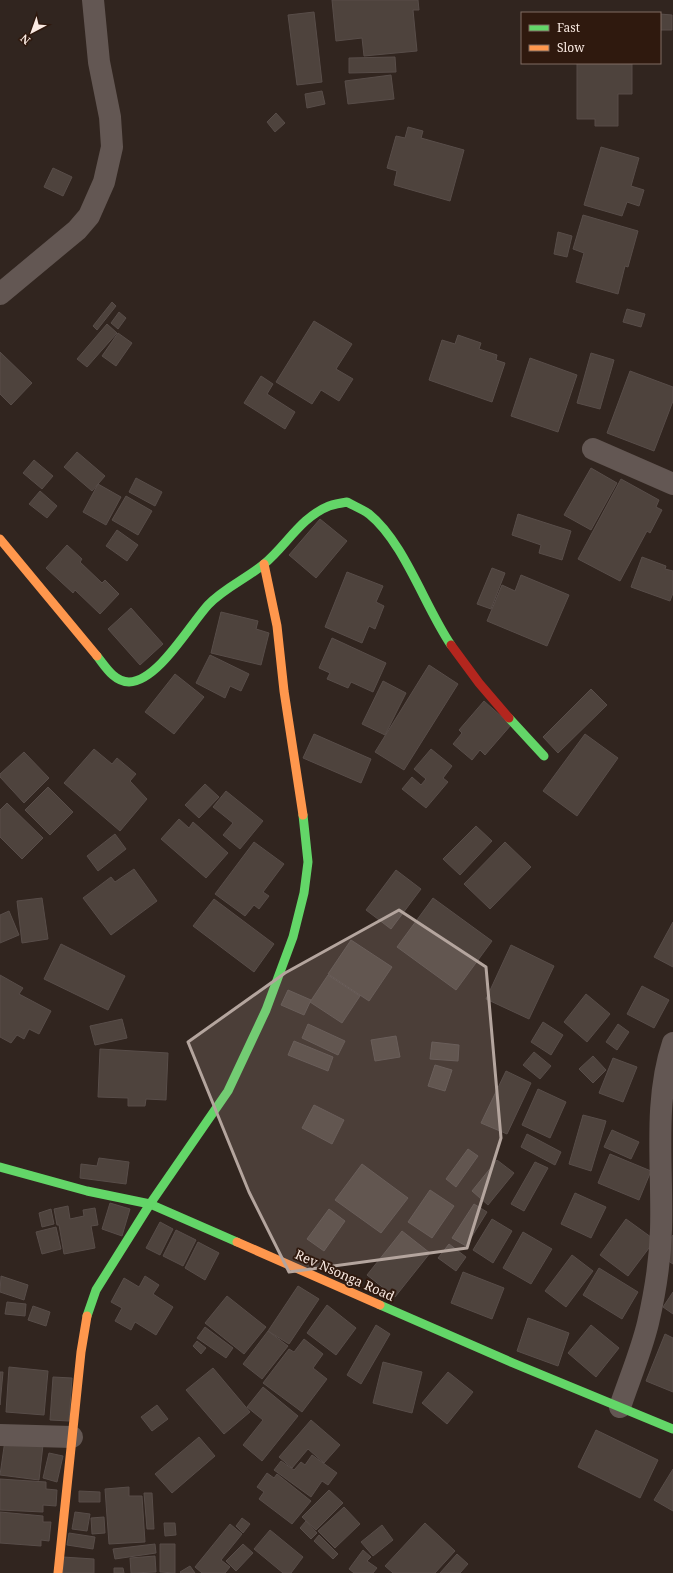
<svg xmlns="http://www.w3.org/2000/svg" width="673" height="1573" font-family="'Noto Serif',serif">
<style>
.building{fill:#4e433d;stroke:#584d49}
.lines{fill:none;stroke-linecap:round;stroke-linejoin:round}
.street{stroke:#635753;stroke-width:22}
.fast{stroke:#63d668;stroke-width:9}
.slow{stroke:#ff974d;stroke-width:9}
.jam{stroke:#b3261e;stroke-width:9}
.marked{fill:#b4a59e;fill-opacity:0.2;stroke:#b4a59e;stroke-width:3;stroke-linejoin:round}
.labels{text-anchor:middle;stroke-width:4;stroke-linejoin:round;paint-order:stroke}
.street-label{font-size:13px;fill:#faeae2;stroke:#2f190e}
</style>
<rect width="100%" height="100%" fill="#31251f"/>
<g class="building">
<path d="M332,0H418L419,10H413L417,51L364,56L362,38L336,41Z"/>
<path d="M314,12L322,82L297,85L288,15Z"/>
<path d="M660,14L672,15V30H660Z"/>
<path d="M395,57L396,72L349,73V58Z"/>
<path d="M577,63L632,64V94H618V126H595V119H577Z"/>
<path d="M391,75L394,99L348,104L345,81Z"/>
<path d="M322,91L325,104L307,108L305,94Z"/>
<path d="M276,113L285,123L275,132L267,122Z"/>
<path d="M408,127L423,131L421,138L464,150L450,201L394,185L397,171L387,168L396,136L405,138Z"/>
<path d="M601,147L639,158L631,186L644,190L639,206L627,202L622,216L584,205Z"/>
<path d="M53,168L72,177L63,196L44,187Z"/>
<path d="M583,215L638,231L628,267L625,266L618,294L576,282L584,253L573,249Z"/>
<path d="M558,232L572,236L567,257L554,254Z"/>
<path d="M112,302L116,306L97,330L93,326Z"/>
<path d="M627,309L645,314L641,327L623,322Z"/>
<path d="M119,312L126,318L118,329L111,323Z"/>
<path d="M314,321L352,344L336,369L353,379L339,401L321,390L312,404L276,382Z"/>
<path d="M107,324L117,333L87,367L77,359Z"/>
<path d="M118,333L132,343L116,366L102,356Z"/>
<path d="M458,335L481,343L479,349L497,355L496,360L505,363L492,402L429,380L442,340L455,344Z"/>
<path d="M0,352L32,383L11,405L0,394Z"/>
<path d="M591,353L614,360L600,409L577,403Z"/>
<path d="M530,358L577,375L558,432L511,416Z"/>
<path d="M630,371L673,387V401L654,451L607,433Z"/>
<path d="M261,376L273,384L267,394L295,412L285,429L244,403Z"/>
<path d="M77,452L105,476L92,491L64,467Z"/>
<path d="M34,460L53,476L42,489L23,473Z"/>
<path d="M591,468L617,483L591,530L564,515Z"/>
<path d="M136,478L162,492L155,506L129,492Z"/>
<path d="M621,479L659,500L656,507L662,510L650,533L647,531L620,581L578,559Z"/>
<path d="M98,484L121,497L106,525L83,512Z"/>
<path d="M40,491L57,506L47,518L29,504Z"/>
<path d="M126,496L152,511L138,535L112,520Z"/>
<path d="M518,514L571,531L562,560L539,553L541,545L512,535Z"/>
<path d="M320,519L347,541L316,578L289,555Z"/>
<path d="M117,530L138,545L127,561L106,546Z"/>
<path d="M67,545L82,559L80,562L102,583L105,580L119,594L100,614L75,590L73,593L46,568Z"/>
<path d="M642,557L666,566L665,569L673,571V593L670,601L631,587Z"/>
<path d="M492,568L505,573L491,609L477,604Z"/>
<path d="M347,572L383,586L376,602L384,606L375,629L369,626L362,643L325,627Z"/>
<path d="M521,575L569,595L547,646L487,621L502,585L515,591Z"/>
<path d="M131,608L163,644L140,665L108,629Z"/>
<path d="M221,612L258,621L256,629L269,633L261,665L211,653Z"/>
<path d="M332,638L386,663L373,692L351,682L348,688L327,679L330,673L319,668Z"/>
<path d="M210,655L249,674L241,691L230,686L225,698L196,683Z"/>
<path d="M429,665L458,684L404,770L375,752Z"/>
<path d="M175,674L204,697L174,734L145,712Z"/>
<path d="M383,681L406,693L385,735L362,724Z"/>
<path d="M591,689L607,705L558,753L543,737Z"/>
<path d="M484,701L511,725L485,755L480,750L472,760L453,744L462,733L459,730Z"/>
<path d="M314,734L371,759L361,783L303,758Z"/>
<path d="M585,734L618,758L577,816L543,791Z"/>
<path d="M94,749L112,764L117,758L136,774L130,781L147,799L120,831L64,783Z"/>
<path d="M431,749L452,766L443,778L448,782L426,808L402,789L412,777L421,785L426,779L414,769Z"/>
<path d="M24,752L49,778L24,803L0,777V774Z"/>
<path d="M205,784L219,797L199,818L185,805Z"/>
<path d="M48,787L73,812L50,835L25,810Z"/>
<path d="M226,791L263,821L240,849L223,835L233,823L213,807Z"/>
<path d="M7,803L43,838L22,859L0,837V810Z"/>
<path d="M179,819L189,828L193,822L228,853L206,878L161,839Z"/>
<path d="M476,826L492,841L460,875L443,859Z"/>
<path d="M115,834L126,849L98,871L87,856Z"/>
<path d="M254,842L284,864L263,892L269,896L259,909L254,905L245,916L215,894Z"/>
<path d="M505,842L531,867L490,909L464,884Z"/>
<path d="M134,869L157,901L111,935L83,898L111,877L115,882Z"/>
<path d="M396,870L421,889L391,929L366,910Z"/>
<path d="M42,898L48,939L22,943L17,901Z"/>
<path d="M433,898L492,941L456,990L397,947Z"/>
<path d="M214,899L274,944L254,972L193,926Z"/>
<path d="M9,911L19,935L0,943V915Z"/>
<path d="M673,922V967L654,957Z"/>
<path d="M351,940L392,967L369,1001L328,974Z"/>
<path d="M61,944L125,976L108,1010L44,979Z"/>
<path d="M511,945L554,966L529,1019L486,999Z"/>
<path d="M0,975L23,988L19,994L51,1011L39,1034L29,1029L24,1039L17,1035L11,1043L0,1037Z"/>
<path d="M328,975L360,996L342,1023L310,1002Z"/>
<path d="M642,986L669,1000L654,1028L627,1014Z"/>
<path d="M288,990L311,1000L304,1015L281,1005Z"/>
<path d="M586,994L610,1014L587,1042L564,1022Z"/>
<path d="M122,1019L127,1038L95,1045L90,1026Z"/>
<path d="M543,1022L563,1035L551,1055L531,1042Z"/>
<path d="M308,1024L345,1041L338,1055L302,1038Z"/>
<path d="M618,1024L629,1032L617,1050L606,1042Z"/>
<path d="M396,1036L400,1057L375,1061L371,1040Z"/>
<path d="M294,1041L333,1057L328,1071L288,1055Z"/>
<path d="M432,1042L459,1045L458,1061L430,1059Z"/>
<path d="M100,1049L168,1053L166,1100L146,1099L145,1106H128V1098L98,1097Z"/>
<path d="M534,1052L551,1066L540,1079L523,1065Z"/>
<path d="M593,1056L606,1070L593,1083L579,1069Z"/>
<path d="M613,1058L637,1067L623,1102L599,1093Z"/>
<path d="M435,1065L452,1070L445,1091L428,1086Z"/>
<path d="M506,1071L531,1083L507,1134L481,1123Z"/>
<path d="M538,1089L566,1102L550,1138L522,1125Z"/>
<path d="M314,1105L344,1120L332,1144L302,1128Z"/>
<path d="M583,1115L606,1121L591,1171L569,1164Z"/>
<path d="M612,1130L639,1142L631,1159L604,1147Z"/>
<path d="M527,1134L561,1152L555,1165L521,1147Z"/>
<path d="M468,1149L478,1156L456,1187L446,1179Z"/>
<path d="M610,1154L651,1171L639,1200L598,1183Z"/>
<path d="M99,1158L129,1162L126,1184L80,1178L81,1164L97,1166Z"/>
<path d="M497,1160L514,1173L488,1205L472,1191Z"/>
<path d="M535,1162L548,1168L524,1211L511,1204Z"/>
<path d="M362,1164L408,1198L381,1233L335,1200Z"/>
<path d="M430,1190L454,1206L432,1238L408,1222Z"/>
<path d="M575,1193L606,1207L591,1238L561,1224Z"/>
<path d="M110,1203L130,1209L122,1236L102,1229Z"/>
<path d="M474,1204L487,1212L466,1246L452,1238Z"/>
<path d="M68,1206L70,1219L84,1216L83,1210L95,1208L98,1225L91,1226L95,1248L64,1254L59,1225H57L54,1209Z"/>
<path d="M51,1209L54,1224L42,1227L39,1213Z"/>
<path d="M329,1209L345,1221L324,1251L307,1239Z"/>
<path d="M492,1219L512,1231L493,1263L473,1250Z"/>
<path d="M626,1219L655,1240L628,1276L600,1255Z"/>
<path d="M160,1222L173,1229L160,1255L146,1248Z"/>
<path d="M56,1227L61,1249L42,1254L36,1232Z"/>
<path d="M176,1230L196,1240L183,1266L163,1256Z"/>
<path d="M402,1231L430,1253L395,1297L367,1275Z"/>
<path d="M523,1232L552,1249L531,1284L503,1268Z"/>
<path d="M673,1235V1264L659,1255Z"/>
<path d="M198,1242L219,1253L205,1280L185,1268Z"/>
<path d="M449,1244L466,1257L456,1271L438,1258Z"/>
<path d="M572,1255L593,1271L566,1307L545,1291Z"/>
<path d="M599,1268L638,1292L622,1319L583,1295Z"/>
<path d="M463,1272L504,1288L492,1319L451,1303Z"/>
<path d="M1,1276L28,1285L24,1300L0,1292Z"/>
<path d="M145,1276L159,1285L153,1294L173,1307L156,1335L135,1322L131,1330L115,1321L122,1308L111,1302L124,1278L139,1287Z"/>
<path d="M298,1286L319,1299L289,1344L268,1331Z"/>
<path d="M673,1292V1314L663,1307Z"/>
<path d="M227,1296L266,1327L244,1354L205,1323Z"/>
<path d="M7,1302L26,1304L25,1316L5,1314Z"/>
<path d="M327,1305L356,1328L336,1355L307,1333Z"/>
<path d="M33,1306L50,1312L46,1326L28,1320Z"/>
<path d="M528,1318L569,1333L558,1366L517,1351Z"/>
<path d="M376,1325L390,1334L361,1384L347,1375Z"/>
<path d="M591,1325L619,1348L596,1377L568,1353Z"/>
<path d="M205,1327L233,1348L226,1358L197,1338Z"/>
<path d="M268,1331L288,1346L262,1379L243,1364Z"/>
<path d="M665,1334L673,1338V1392L646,1381Z"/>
<path d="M304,1339L323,1354L313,1368L327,1379L302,1412L263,1383L289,1349L294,1352Z"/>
<path d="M197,1341L206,1348L201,1354L193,1346Z"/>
<path d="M383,1362L422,1372L412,1413L373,1403Z"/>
<path d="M9,1367L48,1371L44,1415L6,1412Z"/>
<path d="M213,1368L250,1412L224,1434L186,1390Z"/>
<path d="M0,1372H3L0,1405Z"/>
<path d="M448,1372L473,1392L447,1424L422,1403Z"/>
<path d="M53,1377L72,1378L69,1421L50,1420Z"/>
<path d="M263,1387L298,1416L262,1461L243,1445L263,1420L247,1407Z"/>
<path d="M157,1405L168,1419L152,1431L141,1417Z"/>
<path d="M311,1420L340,1445L324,1463L308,1449L292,1468L279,1457Z"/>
<path d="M596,1430L658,1460L640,1498L578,1467Z"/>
<path d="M199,1437L215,1456L172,1493L155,1474Z"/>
<path d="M5,1440L43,1445L39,1480L0,1475Z"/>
<path d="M49,1453L63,1456L57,1482L43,1478Z"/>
<path d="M312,1455L337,1473L328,1485L322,1481L311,1497L274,1470L281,1461L294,1470L301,1462L305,1465Z"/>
<path d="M673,1469V1511L654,1500Z"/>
<path d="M267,1473L274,1478L277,1474L311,1501L292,1524L259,1499L264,1492L257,1487Z"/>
<path d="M0,1479L46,1482V1489L57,1490L56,1506L43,1505V1512L0,1510Z"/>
<path d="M129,1487V1496H142L145,1542L109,1544L105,1489Z"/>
<path d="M329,1490L343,1503L316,1530L302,1517Z"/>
<path d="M79,1491L100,1492V1502H79Z"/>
<path d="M144,1493H152L154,1529H147Z"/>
<path d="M344,1507L360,1524L335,1548L318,1531Z"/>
<path d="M0,1512L43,1516V1522H51L49,1541L41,1540V1546L0,1543Z"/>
<path d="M75,1512L90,1514L87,1531L72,1529Z"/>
<path d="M104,1517L105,1533L92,1534L91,1518Z"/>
<path d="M242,1518L250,1524L243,1533L236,1526Z"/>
<path d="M306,1521L317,1533L311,1539L300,1528Z"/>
<path d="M164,1523H175L176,1535L165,1536Z"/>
<path d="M425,1523L455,1551L435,1573H393L385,1566Z"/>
<path d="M230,1524L242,1534L221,1560L230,1567L225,1573H202L195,1567Z"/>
<path d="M382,1525L393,1540L373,1556L361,1542Z"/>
<path d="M270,1530L303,1557L291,1573H283L254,1549Z"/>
<path d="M69,1533L95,1537L93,1549L67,1545Z"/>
<path d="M319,1535L338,1554L333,1559L314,1541Z"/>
<path d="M155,1544L156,1553L115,1559L113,1549Z"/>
<path d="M160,1544H175V1573L160,1572Z"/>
<path d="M243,1544L253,1553L236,1571L226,1561Z"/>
<path d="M363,1550L371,1557L367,1561L377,1568L373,1573H354L349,1569Z"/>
<path d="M457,1554L468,1564L460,1573H440Z"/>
<path d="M155,1556L156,1572L131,1573L130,1558Z"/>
<path d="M63,1557L94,1559V1573H63Z"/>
<path d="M190,1566L195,1573H181L180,1572Z"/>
<path d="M114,1568H123L124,1573H114Z"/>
</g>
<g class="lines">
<g class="street">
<path d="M0,294L77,230L89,216L104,182L112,147L110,117L99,62L93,0"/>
<path d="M593,449L673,484"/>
<path d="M620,1407C629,1380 641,1352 648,1323C655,1293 660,1261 661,1230C663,1169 653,1102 673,1043"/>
<path d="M0,1435L72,1437"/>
</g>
<g class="fast">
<path d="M97,656C105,666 114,682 129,682C158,681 189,626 208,605C224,588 246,579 264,564C286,546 301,517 329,506C335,504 341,503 347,502C354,506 362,509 369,514C404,542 425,607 451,645"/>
<path d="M509,718L544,756"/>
<path d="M0,1167L87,1191L150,1204L237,1242"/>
<path d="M380,1305L513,1363L673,1429"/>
<path d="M87,1316L96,1290L150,1204L228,1091L266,1010L293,937L304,893L308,862L303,815"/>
</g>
<g class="slow">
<path d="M0,539L97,656"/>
<path d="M264,564L277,626L284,691L303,815"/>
<path d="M237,1242L380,1305"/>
<path d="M58,1573L81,1352L87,1316"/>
</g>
<path class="jam" d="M451,645L479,683L509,718"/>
</g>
<path class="marked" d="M399,910L486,967L501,1138L467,1248L289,1272L249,1192L188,1042L285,973Z"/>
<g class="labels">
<g class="street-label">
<text transform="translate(345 1275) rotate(24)" y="5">Rev Nsonga Road</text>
</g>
</g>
<rect x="521" y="12" width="140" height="52" fill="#2f190e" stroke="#806d63"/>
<rect x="529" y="25" width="20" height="6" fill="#63d668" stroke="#806d63"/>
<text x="557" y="32" font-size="12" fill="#faeae2">Fast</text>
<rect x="529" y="45" width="20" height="6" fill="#ff974d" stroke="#806d63"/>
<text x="557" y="52" font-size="12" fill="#faeae2">Slow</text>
<g transform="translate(32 32) rotate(221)" stroke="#2f190e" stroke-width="3" paint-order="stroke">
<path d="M0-3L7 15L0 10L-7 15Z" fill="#faeae2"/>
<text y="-6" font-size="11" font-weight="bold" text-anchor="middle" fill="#faeae2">N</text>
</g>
</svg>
